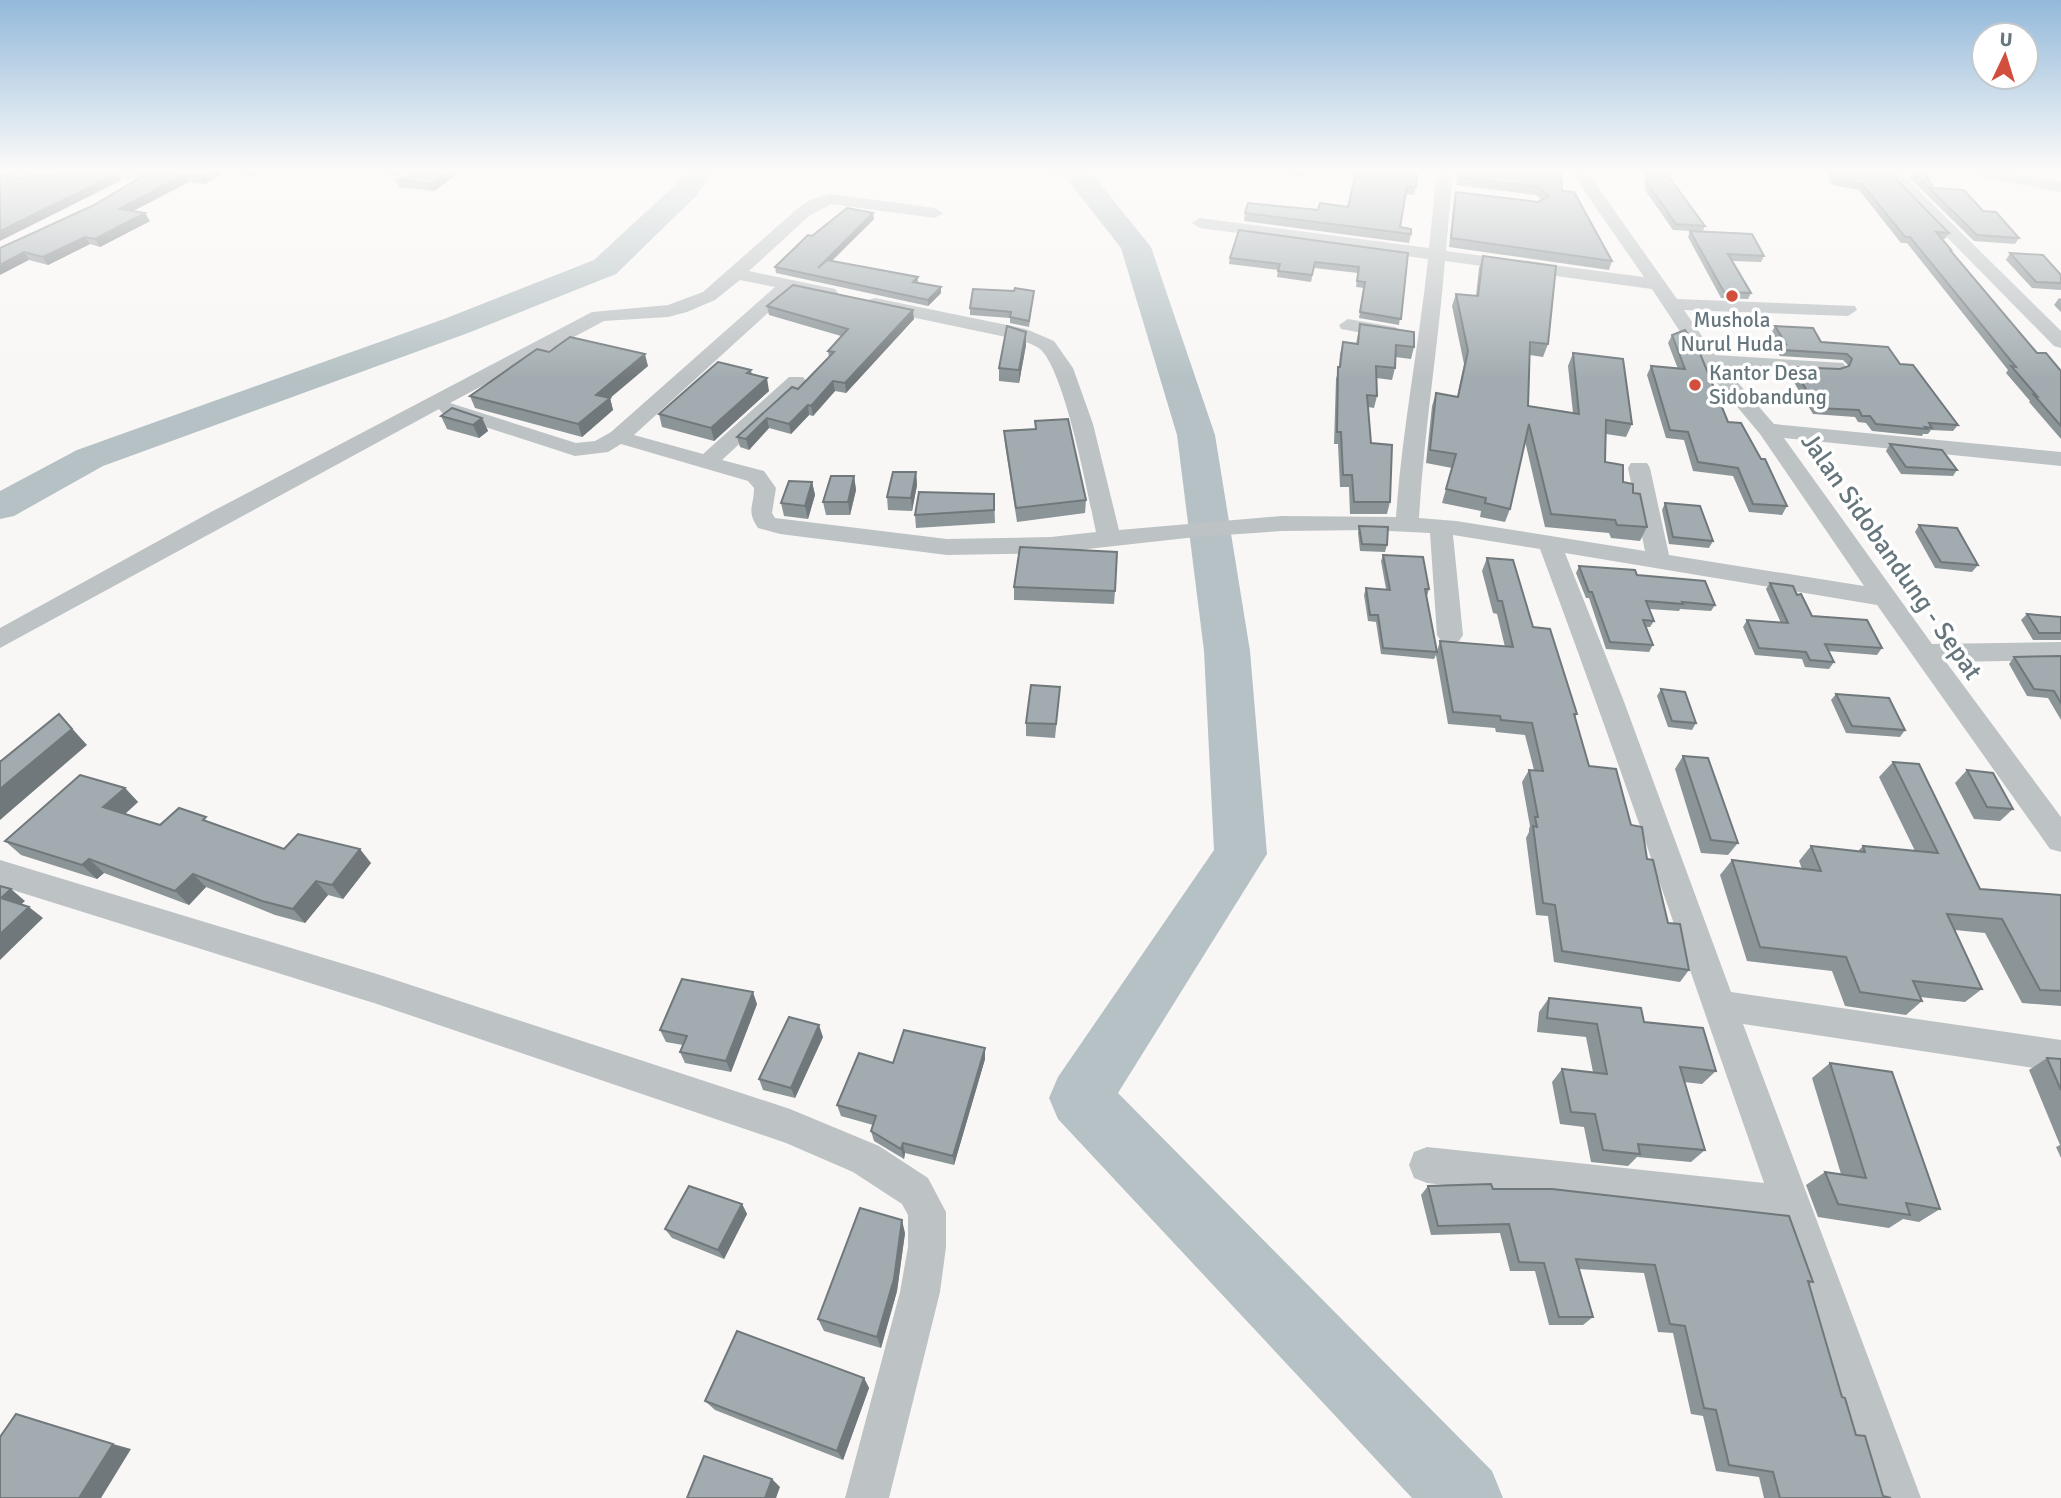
<svg xmlns="http://www.w3.org/2000/svg" width="2061" height="1498" font-family="Signika,sans-serif">
<style>
.lines{fill:none;stroke-linecap:round;stroke-linejoin:round}
.river{fill:#b5c1c4;fill-rule:evenodd}
.minor{fill:#bdc2c4;fill-rule:evenodd}
.wall{fill:#8b9497}
.shaded-wall{fill:#71787b}
.building{fill:#a2acb0;stroke:#71787b;stroke-width:2}
.poi-dot{fill:#d14f3c;stroke:#fff;stroke-width:2.5}
.labels{text-anchor:middle;stroke-width:7;stroke-linejoin:round;paint-order:stroke}
.far-poi-label{font-size:21px;fill:#66767d;stroke:#fff}
.street-label{font-size:26px;fill:#66767d;stroke:#fff}
</style>
<rect width="100%" height="100%" fill="#f8f7f5"/>
<g class="lines">
<g class="river">
<path d="M687,169H716L695,197L616,274L468,333L103,466L14,516L0,519V491L77,450L444,319L594,260L675,185Z"/>
<path d="M1044,169H1088L1151,247L1215,435L1250,651L1267,854L1118,1093L1492,1471L1503,1498H1412L1058,1119L1049,1098L1058,1077L1214,850L1204,651L1177,435L1121,248L1067,179L1048,175Z"/>
</g>
<g class="minor">
<path d="M65,169L157,172L159,175C148,186 115,176 100,176C66,175 34,184 0,180V170L22,173Z"/>
<path d="M408,169H427L408,184H396L394,181Z"/>
<path d="M1308,169H1324V170L1316,175Z"/>
<path d="M1437,169H1453L1446,251L1644,277L1569,169H1585L1677,299L1855,306L1857,310L1848,316L1684,310L1715,355L1843,363L1846,367L1843,371L1836,373L1725,368L1774,424L2061,452V466L1784,438L1932,644L2061,642V660L1946,662L2061,817V852L2050,849L1877,605L1565,553L1623,699L1731,992L2061,1040V1072L1743,1024L1921,1498H1877L1778,1223L1427,1183L1414,1178L1409,1165L1414,1152L1427,1147L1764,1183C1690,972 1619,760 1540,549L1453,535L1463,635L1459,641L1450,644L1441,641L1437,635L1430,533L1369,530L1282,531L1196,537L1051,553L947,555L780,534L758,528C746,510 754,507 754,488L748,481L621,444L608,452L575,456L442,413L439,409L0,648V628L211,512L592,312L668,305L703,292L797,209L812,199L830,194L935,208L943,213L935,218L831,204L809,216L749,271L835,289L838,293L835,297L829,298L792,291L634,435L703,454L789,377H803L806,381L803,385L722,460L764,471L776,488L772,513L775,518L947,539L1051,537L1096,532C1088,495 1065,371 1040,349C1035,345 1026,342 1020,340L868,308L866,304L868,300L875,298L1026,329L1054,341L1073,368L1093,424L1119,530L1282,516L1396,517C1402,430 1419,345 1428,259L1200,228L1192,223L1200,218L1429,248ZM1445,261L1652,289L1702,365L1760,434L1864,586L1669,555L1650,468L1647,463H1631L1628,468L1645,551L1456,521L1419,518C1424,432 1438,347 1445,261ZM740,280L775,287L611,432L595,441L576,443L450,403L604,321L668,317L687,312L715,300Z"/>
<path d="M1880,169H1897L2061,331V348L2054,346Z"/>
<path d="M1956,169H1991L2061,182V192L1964,174Z"/>
<path d="M1348,319L1395,327L1405,333L1395,339L1341,329L1339,325Z"/>
<path d="M0,860L377,974L790,1109L879,1146L928,1178L946,1212V1247L940,1292L889,1498H845L900,1292L908,1247V1215L902,1204L853,1172L786,1143L377,1004L0,886Z"/>
</g>
</g>
<g class="wall">
<path d="M155,169H263L251,176L225,172L205,184L189,182L133,211L150,221L100,247L90,244L48,265L29,260L0,248L92,206Z"/>
<path d="M348,169H404L395,176Z"/>
<path d="M419,169H465L434,191L399,187L396,179H407Z"/>
<path d="M1264,169H1309L1307,176L1264,171Z"/>
<path d="M1357,169L1416,187L1414,195L1405,194L1400,227L1411,234L1409,243L1244,221L1245,213L1318,210L1348,207Z"/>
<path d="M1458,169H1549L1562,191L1612,261L1609,270L1449,247L1454,200L1456,192L1538,202L1542,200L1536,195L1456,185Z"/>
<path d="M1644,169H1669V177L1705,226L1703,231L1764,256L1761,262L1732,261L1751,293L1748,299L1721,298L1688,237L1690,231L1673,230L1645,190Z"/>
<path d="M1826,169H1886L1949,233L1945,239H1942L1952,251L1951,252L2037,353L2061,371V439L2029,402L2030,401L2006,373L2008,370L1907,243H1901L1859,190L1832,185Z"/>
<path d="M1913,172L1933,188L1983,211L2019,238L2015,244L1974,241L1910,178Z"/>
<path d="M874,219L832,261L918,277V283L941,293L928,306L776,273L775,267L812,236Z"/>
<path d="M1408,253L1399,325L1359,318L1364,288L1356,287L1358,273L1314,268L1311,282L1277,277L1278,270L1229,264L1230,258Z"/>
<path d="M2010,253L2061,275V290L2032,288L2006,260Z"/>
<path d="M1483,256L1548,344L1543,357L1530,355L1528,406L1573,413L1568,366L1573,353L1632,424L1626,437L1606,434L1605,462L1633,493L1647,527L1640,541L1611,538L1609,533L1545,527L1525,441L1510,509L1505,522L1480,517L1481,511L1442,503L1452,468L1426,463L1432,406L1436,393L1457,397L1464,364L1452,306L1456,294L1476,296L1479,268Z"/>
<path d="M1034,291L1029,327L1010,323V318L970,315V308Z"/>
<path d="M2059,298L2061,299V312L2054,305Z"/>
<path d="M767,306L914,319L846,393L835,391L813,416L809,415L791,434L769,428L749,450L740,447L737,437L798,389L829,357L828,351L841,336L769,315Z"/>
<path d="M1360,324L1414,347L1411,359L1395,357V368L1392,380L1376,378L1377,396L1374,408L1368,407L1371,443L1390,502L1387,514H1350L1349,487H1340L1338,444H1334L1336,379L1339,367L1340,354L1343,342L1356,344Z"/>
<path d="M1775,326L1821,342L1900,364L1958,425L1953,431L1931,430L1928,434H1923L1922,436L1872,431L1866,423L1858,422L1855,417L1813,414L1789,374L1793,367L1840,369L1848,367V365L1843,360L1780,356L1776,350L1779,344L1772,332Z"/>
<path d="M1672,335L1728,422L1787,506L1782,515L1749,512L1733,476L1693,471L1684,440L1666,438L1647,375L1651,366L1678,369L1668,343Z"/>
<path d="M1026,345L1019,383L999,381V368Z"/>
<path d="M549,352L648,366L610,398L613,410L582,437L475,408L470,396Z"/>
<path d="M751,370L752,375L769,391L714,441L662,427L659,414Z"/>
<path d="M441,416L482,418L488,431L479,438L447,429Z"/>
<path d="M1035,421L1086,500L1085,513L1017,522L1005,444L1004,431L1035,429Z"/>
<path d="M1890,444L1957,470L1953,476L1901,474L1886,451Z"/>
<path d="M916,472L917,485L912,511L888,510L887,497Z"/>
<path d="M854,476L856,490L850,515H826L823,502Z"/>
<path d="M812,482L815,495L808,519L784,516L781,503Z"/>
<path d="M994,494L995,523L916,528L915,515Z"/>
<path d="M1665,503L1713,541L1709,548L1669,544L1662,510Z"/>
<path d="M1919,525L1978,565L1972,572L1935,568L1915,532Z"/>
<path d="M1359,526L1387,545L1385,552L1360,551L1358,533Z"/>
<path d="M1383,555L1429,589L1427,596H1426L1437,651L1440,641L1505,647L1497,614L1493,613L1482,571L1487,558L1533,627L1577,714L1575,717L1589,766L1631,825L1647,859L1668,923L1689,970L1680,982L1554,962L1548,916L1536,915L1526,838L1529,832V829L1530,826L1522,782L1529,770H1534L1525,735L1496,732L1495,728L1448,724L1436,655L1434,659L1381,654L1376,622L1368,621L1364,595L1366,588L1386,589L1381,561Z"/>
<path d="M1579,566L1637,575L1715,605L1711,611L1680,609L1679,611L1649,609L1654,621L1650,627H1646L1653,645L1649,652L1606,649L1589,598H1586L1576,573Z"/>
<path d="M1770,583L1797,595L1812,616L1882,648L1877,655L1828,651L1834,662L1829,669L1805,667L1802,659L1755,655L1743,627L1747,620L1781,623L1766,589Z"/>
<path d="M1014,587L1115,591L1114,604L1014,600Z"/>
<path d="M2027,614L2061,617V640H2033L2021,620Z"/>
<path d="M2061,656V720L2048,698L2027,696L2009,664L2014,657Z"/>
<path d="M1661,689L1696,723L1692,730L1668,727L1657,696Z"/>
<path d="M1836,694L1905,730L1900,737L1846,733L1831,700Z"/>
<path d="M1059,700L1055,738L1026,736V723Z"/>
<path d="M1683,756L1738,843L1728,855L1701,853L1675,769Z"/>
<path d="M1893,762L1980,889L2061,895V1006L2022,1003L1985,933L1955,930L1982,989L1965,1002L1920,997L1922,1001L1906,1015L1845,1006L1832,971L1747,961L1720,875L1732,860L1802,869L1799,861L1811,846L1858,851L1863,846L1915,851L1879,777Z"/>
<path d="M1967,770L2013,809L2000,821L1974,819L1955,783Z"/>
<path d="M125,788L138,802L125,814L160,825L210,822L284,849L371,863L343,899L328,895L305,923L275,915L206,887L189,905L104,873L97,879L21,855L5,841Z"/>
<path d="M1549,998L1644,1022L1716,1071L1702,1084L1684,1082L1705,1150L1691,1162L1637,1157L1628,1166L1591,1162L1584,1127L1560,1124L1552,1082L1562,1069L1593,1072L1586,1037L1537,1032L1539,1012Z"/>
<path d="M757,1004L731,1072L685,1063L680,1052L683,1045L666,1042L660,1030Z"/>
<path d="M823,1037L795,1098L763,1090L759,1079Z"/>
<path d="M985,1048V1059L954,1165L905,1153L904,1159L874,1141L871,1131L873,1125L841,1116L837,1105L893,1063Z"/>
<path d="M2047,1058L2061,1059V1158L2056,1147L2060,1145L2029,1070Z"/>
<path d="M1830,1063L1940,1209L1919,1222L1903,1219L1889,1228L1818,1217L1806,1185L1825,1172L1841,1174L1812,1078Z"/>
<path d="M1428,1186L1493,1189L1813,1282L1809,1284L1842,1397L1856,1435L1883,1496L1891,1498H1764L1759,1477L1716,1471L1703,1416L1691,1414L1673,1333L1658,1332L1644,1273L1578,1269L1593,1317L1583,1325H1549L1535,1271H1510L1500,1233L1431,1235L1421,1195Z"/>
<path d="M742,1204L747,1214L724,1259L672,1238L665,1229Z"/>
<path d="M905,1233L897,1291L881,1348L824,1331L818,1319Z"/>
<path d="M864,1378L869,1388L843,1460L715,1410L705,1401Z"/>
</g>
<g class="shaded-wall">
<path d="M214,169H223L225,172L205,184L201,176Z"/>
<path d="M248,169H263L251,176Z"/>
<path d="M392,169H404L395,176Z"/>
<path d="M452,169H465L434,191L431,184Z"/>
<path d="M118,173L122,180L0,241V231Z"/>
<path d="M185,174L189,182L123,216L119,209Z"/>
<path d="M145,213L150,221L100,247L95,239Z"/>
<path d="M873,213L874,219L818,274V268Z"/>
<path d="M85,237L90,244L48,265L43,257Z"/>
<path d="M24,252L29,260L0,275V265Z"/>
<path d="M941,287V293L928,306V300Z"/>
<path d="M913,310L914,319L846,393L845,383Z"/>
<path d="M1026,332V345L1019,383V370Z"/>
<path d="M645,354L648,366L610,398L613,410L582,437L578,424L596,395Z"/>
<path d="M767,378L769,391L714,441L711,428Z"/>
<path d="M833,381L835,391L813,416L811,406Z"/>
<path d="M808,405L809,415L791,434L789,424Z"/>
<path d="M482,418L488,431L479,438L473,425Z"/>
<path d="M767,418L769,428L749,450L746,439Z"/>
<path d="M916,472L917,485L912,511L911,498Z"/>
<path d="M854,476L856,490L850,515L848,502Z"/>
<path d="M812,482L815,495L808,519L805,506Z"/>
<path d="M59,714L87,745L0,820V789Z"/>
<path d="M125,788L138,802L117,821L103,807Z"/>
<path d="M360,849L371,863L343,899L332,885Z"/>
<path d="M89,859L104,873L97,879L82,865Z"/>
<path d="M193,874L206,887L189,905L175,891Z"/>
<path d="M316,881L328,895L305,923L293,909Z"/>
<path d="M11,889L25,901L15,910L1,898Z"/>
<path d="M29,907L43,918L0,960V934Z"/>
<path d="M753,992L757,1004L731,1072L726,1061Z"/>
<path d="M819,1025L823,1037L795,1098L791,1088Z"/>
<path d="M985,1048V1059L954,1165L953,1156Z"/>
<path d="M903,1143L905,1153L904,1159L901,1149Z"/>
<path d="M742,1204L747,1214L724,1259L718,1250Z"/>
<path d="M902,1220L905,1233L897,1291L881,1348L877,1337Z"/>
<path d="M864,1378L869,1388L843,1460L837,1451Z"/>
<path d="M113,1444L131,1449L101,1498H79Z"/>
<path d="M772,1479L780,1487L776,1498H765Z"/>
</g>
<g class="building">
<path d="M155,169H214L201,176L185,174L119,209L145,213L95,239L85,237L43,257L24,252L0,265V248L92,206Z"/>
<path d="M419,169H452L431,184L396,179H407Z"/>
<path d="M1357,169H1418L1416,187L1407,186L1400,227L1411,229V234L1245,213L1248,203L1318,210L1320,203L1348,207Z"/>
<path d="M1459,169H1549L1561,171L1562,191L1574,192L1612,261L1451,238L1456,192L1538,202L1549,196L1539,187L1458,177Z"/>
<path d="M1647,169H1669V177L1705,226L1676,224L1648,184Z"/>
<path d="M1831,169H1886L1949,233L1936,232L1952,251L1950,250L2037,353H2046L2061,371V426L2034,395L2037,396L2011,366L2016,367L1910,237H1905L1862,184L1835,179Z"/>
<path d="M94,171L118,173L0,231V175L17,178Z"/>
<path d="M1913,172L1925,173L1933,188L1964,190L1983,211L1996,212L2019,238L1977,235Z"/>
<path d="M847,208L873,213L818,268L827,260L918,277L913,282L941,287L928,300L775,267L808,235L812,236Z"/>
<path d="M1239,230L1408,253L1401,319L1360,312L1365,282L1357,281L1359,267L1315,262L1312,275L1278,271L1280,264L1230,258Z"/>
<path d="M1690,231L1752,234L1764,256L1728,254L1751,293L1724,292Z"/>
<path d="M2010,253L2043,255L2061,275V283L2036,282Z"/>
<path d="M1483,256L1556,266L1548,344L1530,342L1528,406L1579,414L1573,353L1623,359L1632,424L1606,420L1605,462L1623,465V482L1633,484V493L1640,494L1647,527L1617,525L1615,520L1551,514L1529,424L1510,509L1485,503L1486,498L1446,489L1456,454L1430,450L1436,393L1458,397L1468,351L1456,294L1478,296Z"/>
<path d="M793,285L913,310L845,383L833,381L811,406L808,405L789,424L767,418L746,439L737,437L792,387L798,389L834,352L828,351L848,329L767,306Z"/>
<path d="M1015,288L1034,291L1029,321L1010,317L1011,312L970,308L973,289L1014,291Z"/>
<path d="M1360,324L1414,332V347L1396,345L1395,368L1376,366L1377,396L1367,395L1371,443L1392,445L1390,502H1354L1352,475H1343L1341,432H1337L1338,367H1340L1343,342L1358,344Z"/>
<path d="M1007,326L1026,332L1019,370L999,368Z"/>
<path d="M1775,326L1813,328L1821,342L1888,347L1900,364L1913,365L1958,425L1929,423L1932,428L1925,427L1927,429L1876,424L1870,416H1862L1859,410L1817,408L1793,367L1840,369L1849,366L1852,359L1847,354L1783,350L1779,343L1786,344Z"/>
<path d="M1685,330L1699,351L1728,422L1741,423L1761,459H1765L1787,506L1753,504L1738,468L1698,462L1688,432L1670,430L1651,366L1685,369L1672,335Z"/>
<path d="M570,337L645,354L596,395L610,398L578,424L470,396L537,349L549,352Z"/>
<path d="M718,362L751,370L747,373L767,378L711,428L659,414Z"/>
<path d="M452,408L482,418L473,425L441,416Z"/>
<path d="M1068,419L1086,500L1016,508L1004,431L1036,429L1035,421Z"/>
<path d="M1890,444L1942,450L1957,470L1906,467Z"/>
<path d="M893,472H916L911,498L887,497Z"/>
<path d="M831,476H854L848,502H823Z"/>
<path d="M789,481L812,482L805,506L781,503Z"/>
<path d="M919,492L994,494V510L915,515Z"/>
<path d="M1665,503L1700,506L1713,541L1673,537Z"/>
<path d="M1919,525L1957,528L1978,565L1941,562Z"/>
<path d="M1359,526L1388,527L1387,545L1362,544Z"/>
<path d="M1020,547L1117,552L1115,591L1014,587Z"/>
<path d="M1383,555L1423,557L1429,589H1425L1437,652L1383,648L1378,615H1370L1366,588L1390,590Z"/>
<path d="M1487,558L1513,560L1533,627L1550,629L1577,714H1574L1589,766L1616,769L1631,825L1642,827L1647,859L1653,860L1668,923L1680,924L1689,970L1562,951L1555,905L1543,903L1533,826L1537,827L1535,817H1538L1529,770L1543,771L1532,723L1501,720L1500,716L1453,712L1440,641L1513,647L1502,601H1498Z"/>
<path d="M1579,566L1635,570L1637,575L1705,581L1715,605L1682,602L1683,604L1646,601L1654,621L1643,620L1653,645L1610,642L1592,592H1589Z"/>
<path d="M1770,583L1793,586L1797,595L1801,594L1812,616L1867,620L1882,648L1825,644L1834,662L1810,660L1806,652L1759,648L1747,620L1788,623Z"/>
<path d="M2027,614L2061,617V633H2039Z"/>
<path d="M2061,656V703L2054,691L2034,689L2014,657Z"/>
<path d="M1031,685L1060,687L1056,724L1026,723Z"/>
<path d="M1661,689L1685,692L1696,723L1672,721Z"/>
<path d="M1836,694L1889,698L1905,730L1852,726Z"/>
<path d="M59,714L72,729L0,789V761H1Z"/>
<path d="M1683,756L1708,758L1738,843L1711,840Z"/>
<path d="M1893,762L1919,764L1980,889L2061,895V991L2040,990L2002,919L1947,914L1982,989L1913,981L1922,1001L1860,992L1846,957L1760,947L1732,860L1821,871L1811,846L1865,852L1863,846L1938,853Z"/>
<path d="M1967,770L1993,773L2013,809L1987,807Z"/>
<path d="M80,775L125,788L103,807L160,825L179,808L206,817L203,820L284,849L298,834L360,849L332,885L316,881L293,909L262,901L193,874L175,891L89,859L82,865L5,841Z"/>
<path d="M0,886L11,889L1,898L29,907L0,934Z"/>
<path d="M682,979L753,992L726,1061L680,1052L687,1036L660,1030Z"/>
<path d="M1549,998L1641,1008L1644,1022L1703,1028L1716,1071L1680,1067L1705,1150L1638,1144L1640,1154L1603,1150L1595,1114L1571,1112L1562,1069L1607,1074L1597,1024L1547,1018Z"/>
<path d="M789,1017L819,1025L791,1088L759,1079Z"/>
<path d="M904,1030L985,1048L953,1156L903,1143L901,1149L871,1131L876,1116L837,1105L859,1053L893,1063Z"/>
<path d="M2047,1058L2061,1059V1090Z"/>
<path d="M1830,1063L1892,1072L1940,1209L1906,1203L1910,1215L1838,1204L1825,1172L1866,1178Z"/>
<path d="M1491,1184L1493,1189H1552L1789,1216L1813,1282L1808,1281L1842,1397L1845,1398L1856,1435L1865,1436L1883,1496L1891,1498H1780L1773,1472L1729,1465L1716,1410L1704,1408L1685,1326L1670,1324L1655,1265L1576,1259L1593,1317H1559L1544,1263L1519,1262L1509,1224L1438,1226L1428,1186Z"/>
<path d="M689,1186L742,1204L718,1250L665,1229Z"/>
<path d="M860,1208L902,1220L894,1279L877,1337L818,1319Z"/>
<path d="M737,1331L864,1378L837,1451L705,1401Z"/>
<path d="M16,1414L113,1444L79,1498H0V1437Z"/>
<path d="M704,1456L772,1479L765,1498H687Z"/>
</g>
<linearGradient id="sky" x2="0" y2="1"><stop stop-color="#93b9da"/><stop offset="0.45" stop-color="#fcfbfa"/><stop offset="1" stop-color="#fcfbfa" stop-opacity="0"/></linearGradient>
<rect width="2061" height="379" fill="url(#sky)"/>
<g class="poi-dot">
<circle cx="1732" cy="296" r="7"/>
<circle cx="1695" cy="385" r="7"/>
</g>
<g class="labels">
<g class="far-poi-label">
<text x="1732" y="327">Mushola<tspan x="1732" dy="24">Nurul Huda</tspan></text>
<text x="1709" y="380" text-anchor="start">Kantor Desa<tspan x="1709" dy="24">Sidobandung</tspan></text>
</g>
<g class="street-label">
<text transform="translate(1892 556) rotate(55)" y="9">Jalan Sidobandung - Sepat</text>
</g>
</g>
<g transform="translate(2005 56) rotate(4)"><circle r="33" fill="#ffffff" stroke="#c2c8cb" stroke-width="2"/>
<path d="M0-5L12 26L0 18L-12 26Z" fill="#d14f3c"/>
<text y="-10" font-size="19" font-weight="bold" text-anchor="middle" fill="#66767d">U</text>
</g>
</svg>
